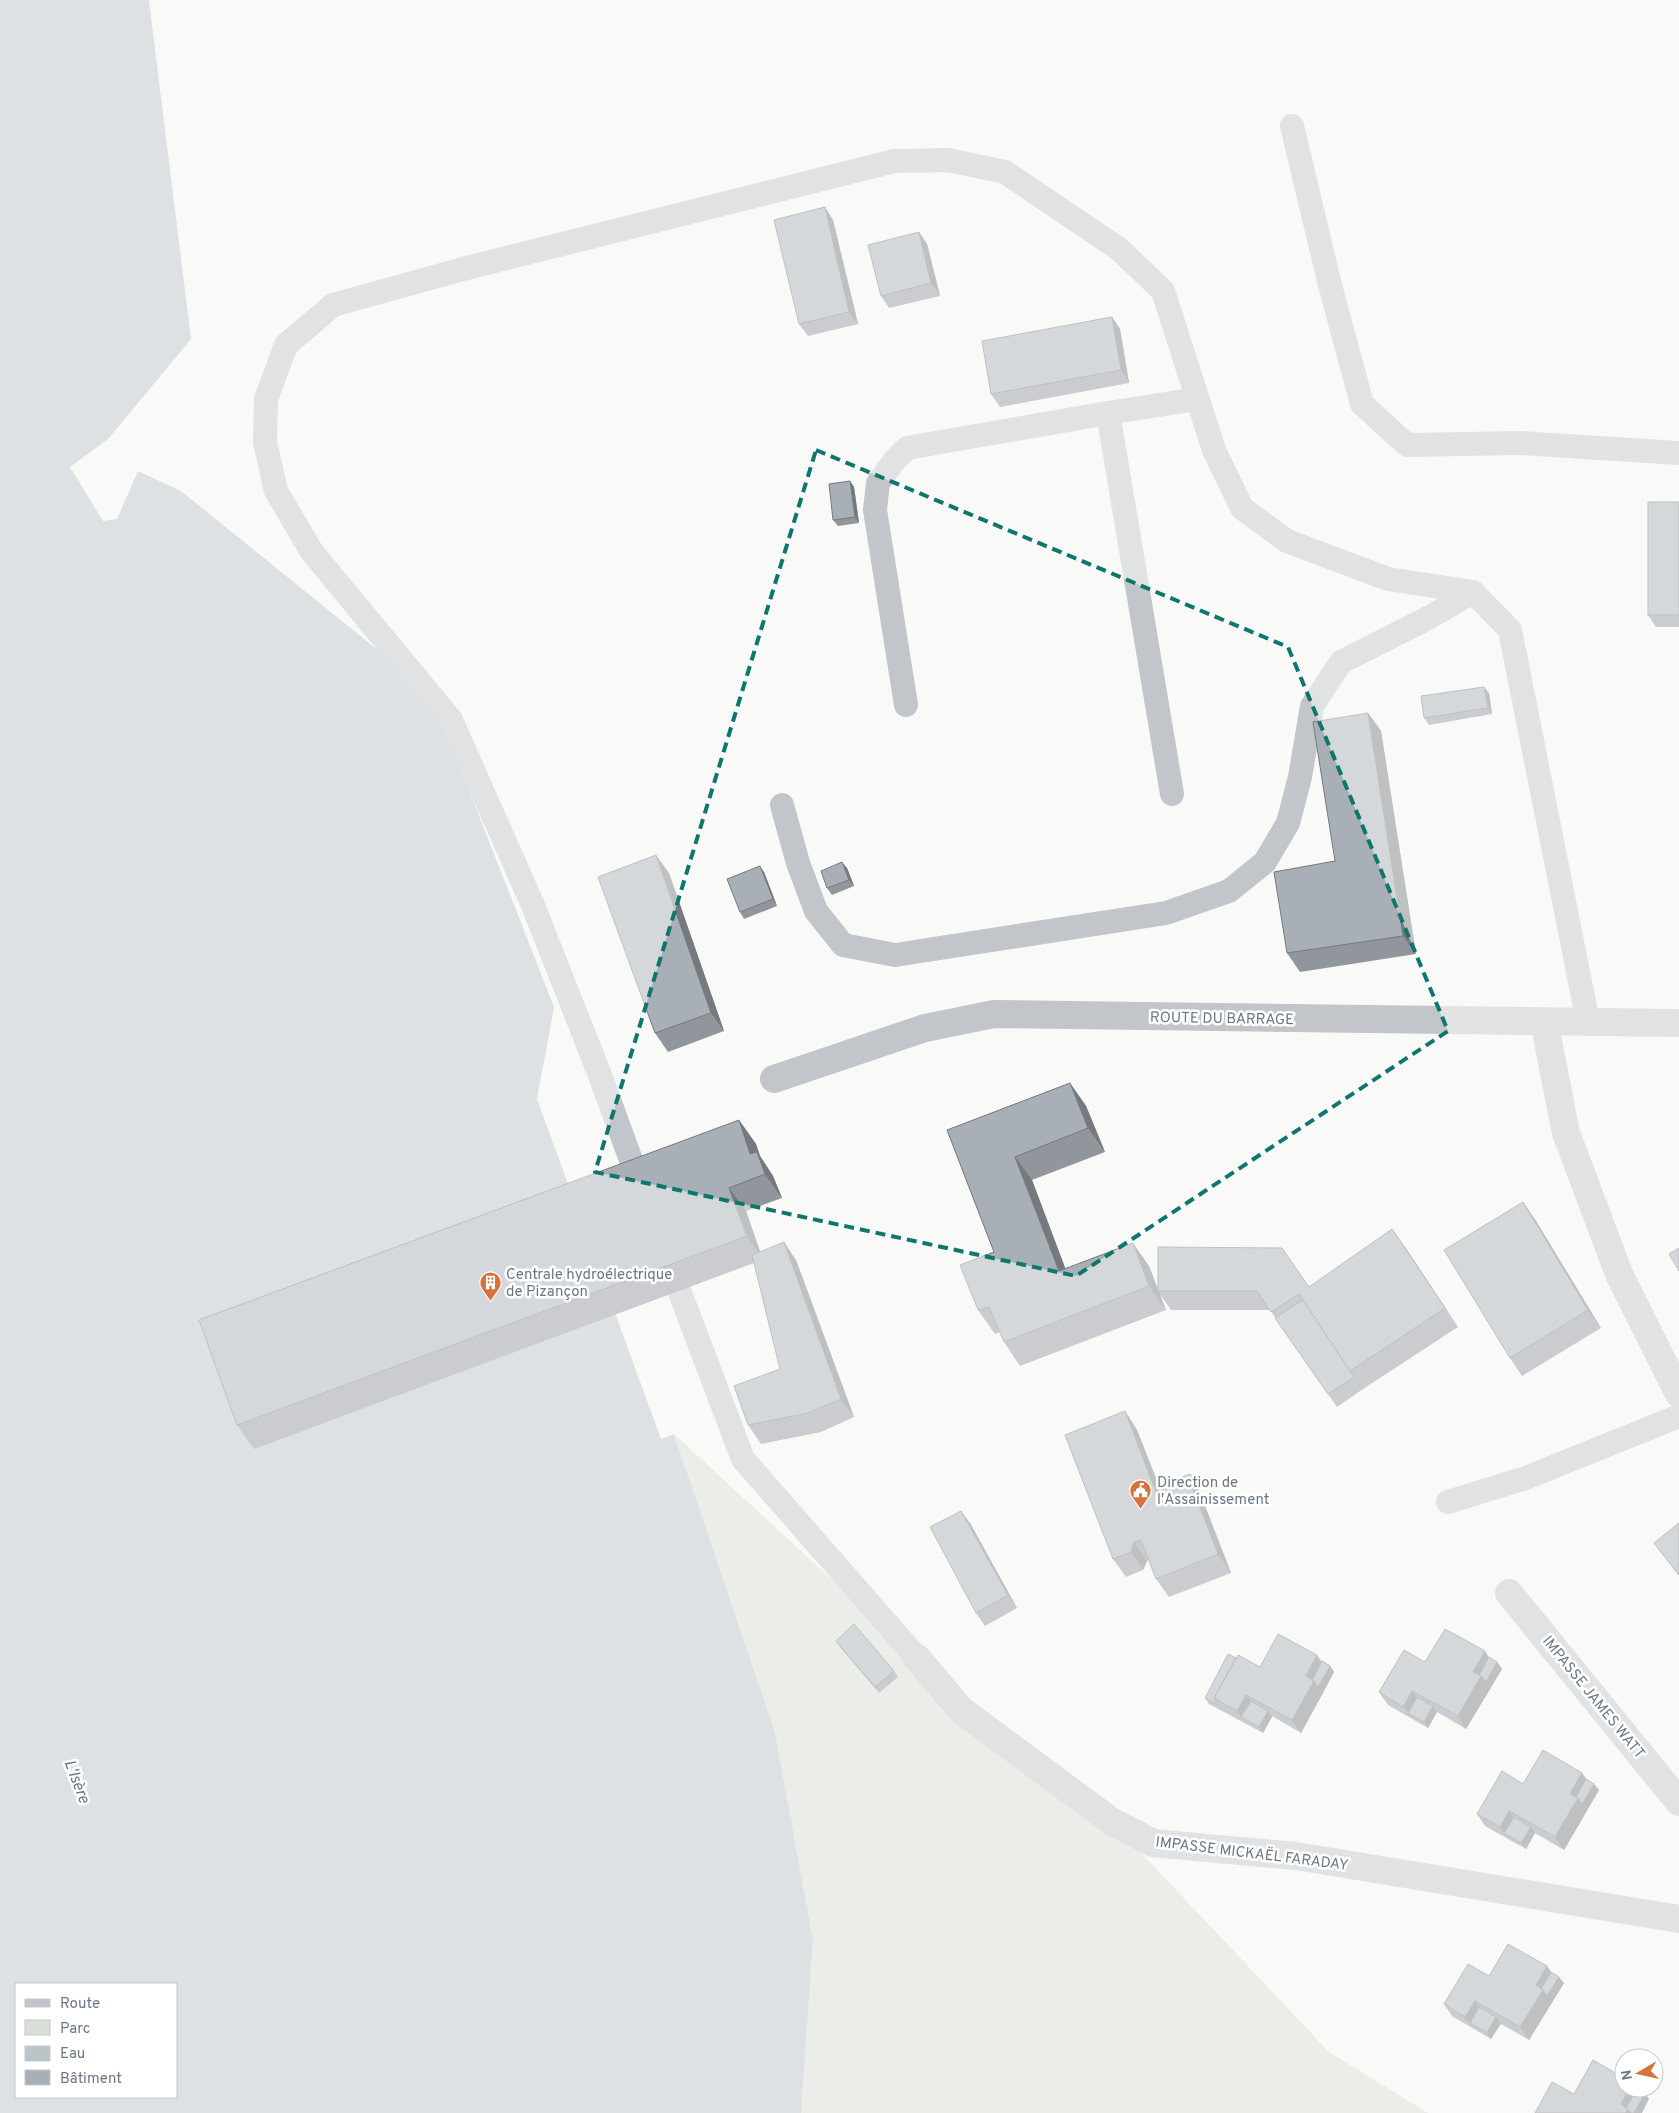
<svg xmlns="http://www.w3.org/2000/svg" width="1679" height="2113" font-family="Overpass,sans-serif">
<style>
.green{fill:#d9ded7}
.water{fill:#bbc4c9;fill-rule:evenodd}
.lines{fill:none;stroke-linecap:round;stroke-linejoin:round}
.lane{stroke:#c2c5c9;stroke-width:24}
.street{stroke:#c2c5c9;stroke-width:28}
.wall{fill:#91969d}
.shaded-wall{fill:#767a7f}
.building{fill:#a9afb6;stroke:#767a7f}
.marked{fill:none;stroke:#0f766e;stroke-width:4;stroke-dasharray:10 6;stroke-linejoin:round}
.labels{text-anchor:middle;stroke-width:5;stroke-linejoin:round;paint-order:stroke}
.street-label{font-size:15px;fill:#6c7786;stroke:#fff}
.poi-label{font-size:15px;fill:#6c7786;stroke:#fff;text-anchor:start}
.water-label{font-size:16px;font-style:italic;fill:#677781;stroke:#fff}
</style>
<rect width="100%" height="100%" fill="#f9faf8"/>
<path class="green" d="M674,1434L917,1658L1111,1821L1329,2052L1428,2113H801L813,1940L775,1732Z"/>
<path class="water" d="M0,0H149L191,339L108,439L70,467L103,521L117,519L138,471L181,491L431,693L554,1007L537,1099L661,1439L674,1434L775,1732L813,1940L801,2113H0ZM16,1984H176V2097H16Z"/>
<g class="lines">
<g class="lane">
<path d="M1292,126L1330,285L1362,404L1407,445L1521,443L1679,453"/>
<path d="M1108,413L1172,794"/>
<path d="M906,705L875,510L878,483L894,461L907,448L1108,413L1197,399"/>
<path d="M782,805L798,863L816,911L843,945L895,955L1166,913L1229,891L1265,862L1288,823L1300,777L1312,706L1341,662L1430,617L1473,592"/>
<path d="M642,1190L598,1070L532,903L451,720L312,552L276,491L265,442L266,399L286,345L333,305L463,269L894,161L948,160L1005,172L1119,249L1163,291L1214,450L1242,508L1287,541L1388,579L1473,592L1510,630L1588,1022"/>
<path d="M668,1261L743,1459L917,1658"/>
<path d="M1448,1502L1526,1478L1679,1416"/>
</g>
<g class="street">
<path d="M1544,1021L1566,1133L1619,1274L1679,1394"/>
<path d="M774,1079L925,1028L994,1014L1679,1023"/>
<path d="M1509,1593L1679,1802"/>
<path d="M917,1658L961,1710L1111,1821L1153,1843L1296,1856L1679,1919"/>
</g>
</g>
<g class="wall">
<path d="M833,220L858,324L808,336L799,324Z"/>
<path d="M927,244L940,296L889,308L881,296Z"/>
<path d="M1112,317L1120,329L1129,383L1000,407L991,394Z"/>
<path d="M850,481L854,487L859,523L838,526L833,520Z"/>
<path d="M1679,502V627H1656L1648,615Z"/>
<path d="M1489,693L1492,714L1429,725L1424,718Z"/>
<path d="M1368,713L1381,731L1416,954L1300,972L1287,953L1335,861Z"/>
<path d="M847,868L854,886L832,895L827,888Z"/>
<path d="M764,872L777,906L744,919L740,912Z"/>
<path d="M669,873L724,1031L668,1052L655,1033Z"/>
<path d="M1070,1083L1086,1106L1105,1152L1032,1180L1065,1268L1149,1266L1158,1290L1309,1287L1405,1247L1458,1327L1363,1389V1388V1389L1337,1407L1270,1310H1171L1159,1293L1166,1310L1020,1366L1004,1342L1000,1332L995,1334L978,1310L994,1252L947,1130Z"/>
<path d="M739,1120L756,1144L760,1156L773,1176L782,1198L746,1211L760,1252L796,1260L854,1417L821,1432L761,1444L748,1425L780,1369L754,1263L254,1449L237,1425Z"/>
<path d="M1523,1202L1536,1221L1601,1328L1522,1376L1510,1358Z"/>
<path d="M1125,1411L1137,1430L1159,1486L1190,1474L1195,1480L1231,1573L1169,1597L1156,1579L1149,1560L1147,1561L1143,1570L1126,1577L1113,1559Z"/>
<path d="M970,1523L1017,1608L985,1626L976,1613Z"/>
<path d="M1679,1523V1576L1654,1543Z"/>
<path d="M836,1641L894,1671L898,1677L879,1693L840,1647Z"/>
<path d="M1236,1658L1260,1667L1322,1661L1330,1666L1334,1672L1301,1733L1272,1716L1263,1733L1209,1704L1205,1698Z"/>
<path d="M1425,1662H1497L1502,1669L1466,1729L1437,1712L1428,1728L1388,1705L1379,1692Z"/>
<path d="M1582,1773L1586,1779L1599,1790L1564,1850L1535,1833L1526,1849L1485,1826L1477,1814L1523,1784Z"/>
<path d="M1547,1966L1551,1972L1564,1983L1529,2040L1501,2024L1491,2039L1452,2016L1444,2004L1489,1976Z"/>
</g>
<g class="shaded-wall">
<path d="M825,207L833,220L858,324L849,312Z"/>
<path d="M919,232L927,244L940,296L931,283Z"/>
<path d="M1112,317L1120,329L1129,383L1121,370Z"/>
<path d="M850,481L854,487L859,523L855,517Z"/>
<path d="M1484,687L1489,693L1492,714L1488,708Z"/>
<path d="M1368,713L1381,731L1416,954L1403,936Z"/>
<path d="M656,855L669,873L724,1031L711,1013Z"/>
<path d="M842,862L847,868L854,886L849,880Z"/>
<path d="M760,866L764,872L777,906L773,899Z"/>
<path d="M1070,1083L1086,1106L1105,1152L1088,1128Z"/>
<path d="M739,1120L756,1144L760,1156L773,1176L782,1198L750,1154Z"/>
<path d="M1015,1157L1032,1180L1075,1294L1059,1271Z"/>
<path d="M729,1188L746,1211L763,1260L747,1236Z"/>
<path d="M1523,1202L1536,1221L1601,1328L1588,1310Z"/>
<path d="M1392,1229L1405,1247L1458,1327L1445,1308Z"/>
<path d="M784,1242L796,1260L854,1417L841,1399Z"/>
<path d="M1133,1243L1149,1266L1166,1310L1149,1286Z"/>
<path d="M1125,1411L1137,1430L1166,1504L1156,1492Z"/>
<path d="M1190,1474L1195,1480L1231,1573L1218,1554L1189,1479Z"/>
<path d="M961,1511L970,1523L1017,1608L1008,1595Z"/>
<path d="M1134,1542L1147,1561L1143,1570L1131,1552Z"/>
<path d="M1485,1651L1493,1664L1484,1680L1490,1689L1466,1729L1458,1716L1473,1672Z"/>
<path d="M1317,1655L1326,1668L1317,1685L1323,1693L1301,1733L1292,1720L1306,1676Z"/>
<path d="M1497,1662L1502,1669L1490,1689L1486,1682Z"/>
<path d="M1330,1666L1334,1672L1323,1693L1318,1687Z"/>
<path d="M1412,1691L1421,1703L1408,1713L1403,1707Z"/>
<path d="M1246,1695L1255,1707L1241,1717L1246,1724L1237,1711Z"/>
<path d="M1433,1706L1437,1712L1428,1728L1424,1722Z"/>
<path d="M1268,1711L1272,1717L1263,1733L1259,1727Z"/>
<path d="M1582,1773L1591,1786L1594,1784L1599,1790L1564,1850L1555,1837L1570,1794Z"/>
<path d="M1509,1811L1518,1823L1504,1833L1508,1839L1500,1827Z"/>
<path d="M1531,1827L1535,1833L1526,1849L1521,1843Z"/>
<path d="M1547,1966L1555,1978L1559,1977L1564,1983L1529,2040L1520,2027L1536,1985Z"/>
<path d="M1475,2001L1484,2014L1470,2023L1474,2029L1465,2017Z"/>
<path d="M1496,2017L1501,2023L1491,2039L1487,2033Z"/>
<path d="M1629,2088H1636L1641,2095L1631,2113H1626L1621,2104Z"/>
<path d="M1645,2093L1649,2099L1642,2113H1634Z"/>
</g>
<g class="building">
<path d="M825,207L849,312L799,324L774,220Z"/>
<path d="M919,232L931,283L881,296L868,245Z"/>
<path d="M1112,317L1121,370L991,394L982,341Z"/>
<path d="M850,481L855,517L833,520L829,484Z"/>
<rect x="1648" y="502" width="31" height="113"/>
<path d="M1484,687L1488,708L1424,718L1421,696Z"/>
<path d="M1368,713L1403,936L1287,953L1274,872L1335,861L1313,722Z"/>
<path d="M656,855L711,1013L655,1033L598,877Z"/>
<path d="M842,862L849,880L827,888L821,871Z"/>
<path d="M760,866L773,899L740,912L727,879Z"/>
<path d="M1070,1083L1088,1128L1015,1157L1059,1271L1133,1243L1149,1286L1004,1342L989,1307L978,1310L960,1265L994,1252L947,1130Z"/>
<path d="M739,1120L750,1154L757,1152L765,1174L729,1188L747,1236L237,1425L199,1320Z"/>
<path d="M1523,1202L1588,1310L1510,1358L1444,1250Z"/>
<path d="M1392,1229L1445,1308L1350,1371L1299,1294L1271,1312L1257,1291H1158V1247L1282,1248L1309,1287Z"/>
<path d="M784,1242L841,1399L808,1413L748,1425L734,1386L780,1369L752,1255Z"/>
<path d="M1679,1248V1271L1669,1254Z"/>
<path d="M1303,1300L1354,1377L1328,1394L1275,1318Z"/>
<path d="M1125,1411L1156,1492L1189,1479L1218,1554L1156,1579L1141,1540L1134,1542L1131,1552L1113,1559L1065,1435Z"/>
<path d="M1190,1474L1197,1491L1189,1479L1159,1491L1157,1487Z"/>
<path d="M961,1511L1008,1595L976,1613L930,1527Z"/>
<path d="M1679,1523V1575L1654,1543Z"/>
<path d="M854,1624L894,1671L875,1687L836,1641Z"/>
<path d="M1445,1629L1485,1651L1473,1672L1481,1676L1458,1716L1412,1691L1403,1707L1379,1692L1404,1650L1425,1662Z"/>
<path d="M1278,1634L1317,1655L1306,1676L1314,1681L1292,1720L1246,1695L1237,1711L1214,1698L1238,1655L1260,1667Z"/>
<path d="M1228,1654L1236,1658L1214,1698L1218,1705L1205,1698Z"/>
<path d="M1489,1657L1497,1662L1486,1682L1481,1676L1479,1675Z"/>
<path d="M1322,1661L1330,1666L1318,1687L1314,1681L1312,1680Z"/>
<path d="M1417,1697L1433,1706L1424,1722L1408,1713Z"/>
<path d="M1251,1701L1268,1711L1259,1727L1241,1717Z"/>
<path d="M1543,1750L1582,1773L1570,1794L1578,1798L1555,1837L1509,1811L1500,1827L1477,1814L1502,1771L1523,1784Z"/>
<path d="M1586,1779L1594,1784L1582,1804L1578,1798L1576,1797Z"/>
<path d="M1514,1817L1531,1827L1521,1843L1504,1833Z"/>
<path d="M1508,1944L1547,1966L1536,1985L1543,1990L1520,2027L1475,2001L1465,2017L1444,2004L1468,1964L1489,1976Z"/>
<path d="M1551,1972L1559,1977L1547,1996L1543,1990L1541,1989Z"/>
<path d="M1479,2007L1496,2017L1487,2033L1470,2023Z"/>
<path d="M1593,2060L1624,2078V2088H1629L1621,2104L1628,2109L1626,2113H1535L1552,2082L1574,2094Z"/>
<path d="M1637,2089L1645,2093L1634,2113H1631L1626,2108Z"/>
</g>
<path d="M0 0H1679V2113H0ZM816,450L1288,647L1448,1031L1076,1276L595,1172Z" fill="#f9faf8" fill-opacity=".55" fill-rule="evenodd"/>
<path class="marked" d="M816,450L1288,647L1448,1031L1076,1276L595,1172Z"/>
<defs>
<symbol id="building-pin" viewBox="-11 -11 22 30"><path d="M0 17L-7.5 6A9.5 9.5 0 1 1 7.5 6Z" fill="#d4733d" stroke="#fff"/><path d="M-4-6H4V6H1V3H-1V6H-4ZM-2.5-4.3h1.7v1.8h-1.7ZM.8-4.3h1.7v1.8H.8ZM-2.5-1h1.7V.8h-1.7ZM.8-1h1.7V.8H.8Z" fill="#fff"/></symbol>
<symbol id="civic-pin" viewBox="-11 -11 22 30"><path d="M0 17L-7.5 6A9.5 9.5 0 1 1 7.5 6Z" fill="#d4733d" stroke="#fff"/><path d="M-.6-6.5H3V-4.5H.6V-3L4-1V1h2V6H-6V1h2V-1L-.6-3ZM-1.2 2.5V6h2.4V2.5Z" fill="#fff"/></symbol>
</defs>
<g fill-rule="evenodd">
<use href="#building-pin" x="478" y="1270" width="25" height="34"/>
<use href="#civic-pin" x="1128" y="1478" width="25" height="34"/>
</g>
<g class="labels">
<g class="street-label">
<text transform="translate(1222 1018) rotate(1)" y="5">ROUTE DU BARRAGE</text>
<text transform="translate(1594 1697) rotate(51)" y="5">IMPASSE JAMES WATT</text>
<text transform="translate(1252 1853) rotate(7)" y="5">IMPASSE MICKAËL FARADAY</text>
</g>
<g class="poi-label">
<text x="506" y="1279">Centrale hydroélectrique<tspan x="506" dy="17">de Pizançon</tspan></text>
<text x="1157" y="1487">Direction de<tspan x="1157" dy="17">l'Assainissement</tspan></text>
</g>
<g class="water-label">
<text transform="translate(78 1781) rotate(69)" y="6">L'Isère</text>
</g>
</g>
<rect x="15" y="1983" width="162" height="115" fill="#ffffff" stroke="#c4c9cf"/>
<rect x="25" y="1999" width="25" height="8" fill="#c2c5c9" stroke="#c4c9cf"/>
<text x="60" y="2008" font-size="15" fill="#6c7786">Route</text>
<rect x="25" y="2020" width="25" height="15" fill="#d9ded7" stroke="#c4c9cf"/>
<text x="60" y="2033" font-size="15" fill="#6c7786">Parc</text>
<rect x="25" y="2046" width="25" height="15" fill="#bbc4c9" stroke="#c4c9cf"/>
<text x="60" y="2058" font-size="15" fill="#6c7786">Eau</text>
<rect x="25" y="2070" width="25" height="15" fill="#a9afb6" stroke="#c4c9cf"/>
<text x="60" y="2083" font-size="15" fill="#6c7786">Bâtiment</text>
<g transform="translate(1639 2073) rotate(261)"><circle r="24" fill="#ffffff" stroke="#c4c9cf"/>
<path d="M0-4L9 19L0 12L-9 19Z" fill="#d4733d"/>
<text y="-8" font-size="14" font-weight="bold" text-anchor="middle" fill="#6c7786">N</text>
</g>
</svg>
